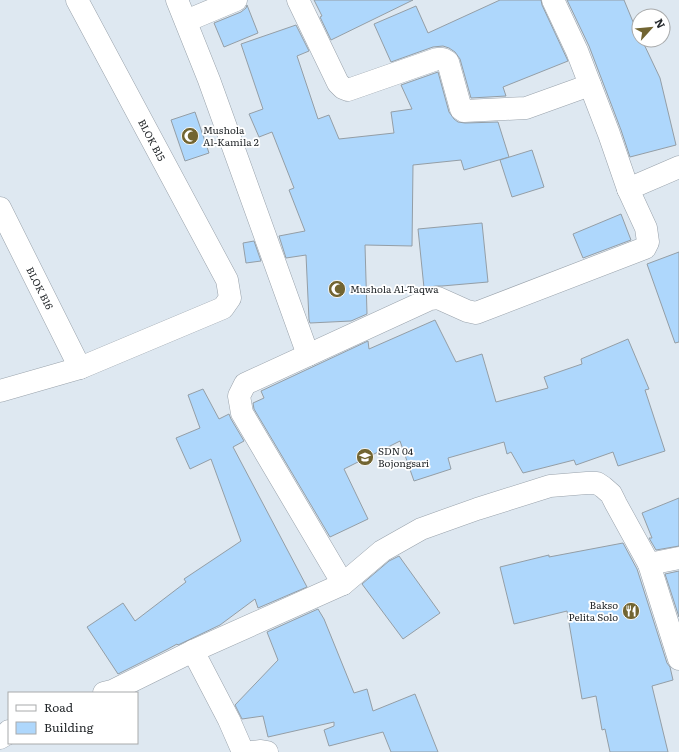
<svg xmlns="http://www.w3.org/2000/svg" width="679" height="752" font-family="Literata,serif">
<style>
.building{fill:#aed7fc;stroke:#949ea6}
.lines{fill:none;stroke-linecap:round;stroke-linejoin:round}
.street-casing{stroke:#99a2ab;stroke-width:23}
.street{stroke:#fff;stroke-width:22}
.labels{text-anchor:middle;stroke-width:3.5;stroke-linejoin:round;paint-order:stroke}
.poi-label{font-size:10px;fill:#262a2d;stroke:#fff;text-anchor:start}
.street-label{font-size:10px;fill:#262a2d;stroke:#fff}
</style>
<rect width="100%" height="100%" fill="#dee8f1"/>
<g class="building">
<path d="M314,0H413L331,40L320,17L322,16Z"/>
<path d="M500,0H541L542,5L568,61L503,87L506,96L471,98L460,59L455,52L449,48L443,46L433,47L391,62L374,24L416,6L428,33Z"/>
<path d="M567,0H624L638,34L639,33V40H642L660,78L676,145L630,157L621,130L589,46Z"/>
<path d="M247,5L258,33L224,47L214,23L241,12L246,8Z"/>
<path d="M296,25L309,51L297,56L318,119L329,115L339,139L394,133L391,112L412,109L401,85L438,72L449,112L454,119L458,122L465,123L498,122L509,157L464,170L461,160L413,165L412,246L365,245L367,314L351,321L310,323L309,320L306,255L286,258L279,236L305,231L289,190L294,188L272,132L259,137L249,114L263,109L241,44Z"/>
<path d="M195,112L209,153L185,161L171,120Z"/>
<path d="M532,150L544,187L512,197L500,160Z"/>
<path d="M621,214L631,240L583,258L573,234Z"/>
<path d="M482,223L488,282L442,286H436L424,288L418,229Z"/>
<path d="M254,241L261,261L246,263L243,243Z"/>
<path d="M679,252V342L675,343L647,264Z"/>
<path d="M435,320L456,362L482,354L496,402L548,388L544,377L582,364L581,359L628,339L649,389L645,390L665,451L618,466L613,452L576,465L574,460L523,473L511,452L507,454L504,442L448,458L451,469L414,481L400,441L344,469L368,519L330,537L254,409L253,403L264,398L261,391L276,384L368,341L369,349Z"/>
<path d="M203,389L219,419L229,414L231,419L244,441L233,447L307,587L258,608L255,599L220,625L178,645L177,644L168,649L118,674L87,627L123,603L135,621L186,582L184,579L241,541L211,459L190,469L176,438L200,428L188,395Z"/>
<path d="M679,498V546L656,550L649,538H652L642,513Z"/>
<path d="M623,543L637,569L667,663L670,667L673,680L652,686L668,752H610L605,729L602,730L596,696L582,699L567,611L514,624L500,567L549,555V557Z"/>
<path d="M399,556L440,613L403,639L362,584L389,561Z"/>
<path d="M679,571V617L665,574Z"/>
<path d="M318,609L324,619L354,693L367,689L373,711L415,694L438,752H391L383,732L329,746L324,730L334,726V722L268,737L263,716L242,719L235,705L278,660L267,632Z"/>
</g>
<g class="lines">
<defs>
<g id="street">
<path d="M177,0L209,80L308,355"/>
<path d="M298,0L338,83L343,88L348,90L437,59H443L448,62L461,109L464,111L526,108L590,85"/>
<path d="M553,0L577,51L609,134L628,189"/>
<path d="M186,21L236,0"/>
<path d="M0,208L80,368"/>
<path d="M0,391L80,368L223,308L230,298L227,280L77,0"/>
<path d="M649,564L679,558"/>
<path d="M343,584L242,413L239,396L245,384L430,299L438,298L467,311L476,313L645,248L648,242L646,228L628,189L679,167"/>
<path d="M193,651L229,720L243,752"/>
<path d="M104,693L112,691L193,651L343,584L382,551L421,529L477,509L550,486L587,483H597L603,487L611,494L616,504L649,564L679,659"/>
<path d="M0,738L5,735L9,731"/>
<path d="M252,752L261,751L267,752"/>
</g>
</defs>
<use href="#street" class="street-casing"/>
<use href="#street" class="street"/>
</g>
<defs>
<symbol id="mosque-disc" viewBox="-11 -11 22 22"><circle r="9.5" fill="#726532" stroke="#fff"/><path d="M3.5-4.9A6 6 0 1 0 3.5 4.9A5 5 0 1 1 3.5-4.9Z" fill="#fff"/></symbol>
<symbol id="school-disc" viewBox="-11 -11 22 22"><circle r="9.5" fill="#726532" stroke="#fff"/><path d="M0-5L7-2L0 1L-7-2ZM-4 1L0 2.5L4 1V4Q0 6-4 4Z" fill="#fff"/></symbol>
<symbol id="restaurant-disc" viewBox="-11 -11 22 22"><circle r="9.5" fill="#726532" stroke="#fff"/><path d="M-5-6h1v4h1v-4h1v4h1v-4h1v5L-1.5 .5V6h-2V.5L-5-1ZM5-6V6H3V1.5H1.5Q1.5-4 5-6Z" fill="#fff"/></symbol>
</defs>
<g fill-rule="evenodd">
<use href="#mosque-disc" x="180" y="126" width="20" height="20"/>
<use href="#mosque-disc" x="327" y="279" width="20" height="20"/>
<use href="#school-disc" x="355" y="447" width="20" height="20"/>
<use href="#restaurant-disc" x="621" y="601" width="20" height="20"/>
</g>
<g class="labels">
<g class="poi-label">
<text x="203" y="134">Mushola<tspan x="203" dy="12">Al-Kamila 2</tspan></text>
<text x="350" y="293">Mushola Al-Taqwa</text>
<text x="378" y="455">SDN 04<tspan x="378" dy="12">Bojongsari</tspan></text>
<text x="618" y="609" text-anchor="end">Bakso<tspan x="618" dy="12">Pelita Solo</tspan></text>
</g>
<g class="street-label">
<text transform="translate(152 140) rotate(62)" y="4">BLOK B15</text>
<text transform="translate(40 288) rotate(63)" y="4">BLOK B16</text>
</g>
</g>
<rect x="8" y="692" width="130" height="52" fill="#ffffff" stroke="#a8aaab"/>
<rect x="16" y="705" width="20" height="6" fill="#ffffff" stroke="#a8aaab"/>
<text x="44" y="712" font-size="12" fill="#262a2d">Road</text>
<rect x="16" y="722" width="20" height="12" fill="#aed7fc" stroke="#a8aaab"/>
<text x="44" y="732" font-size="12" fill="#262a2d">Building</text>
<g transform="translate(651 28) rotate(63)"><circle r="19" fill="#ffffff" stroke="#a8aaab"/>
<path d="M0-3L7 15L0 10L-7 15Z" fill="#726532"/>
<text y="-6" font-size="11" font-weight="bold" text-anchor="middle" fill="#262a2d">N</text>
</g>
</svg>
